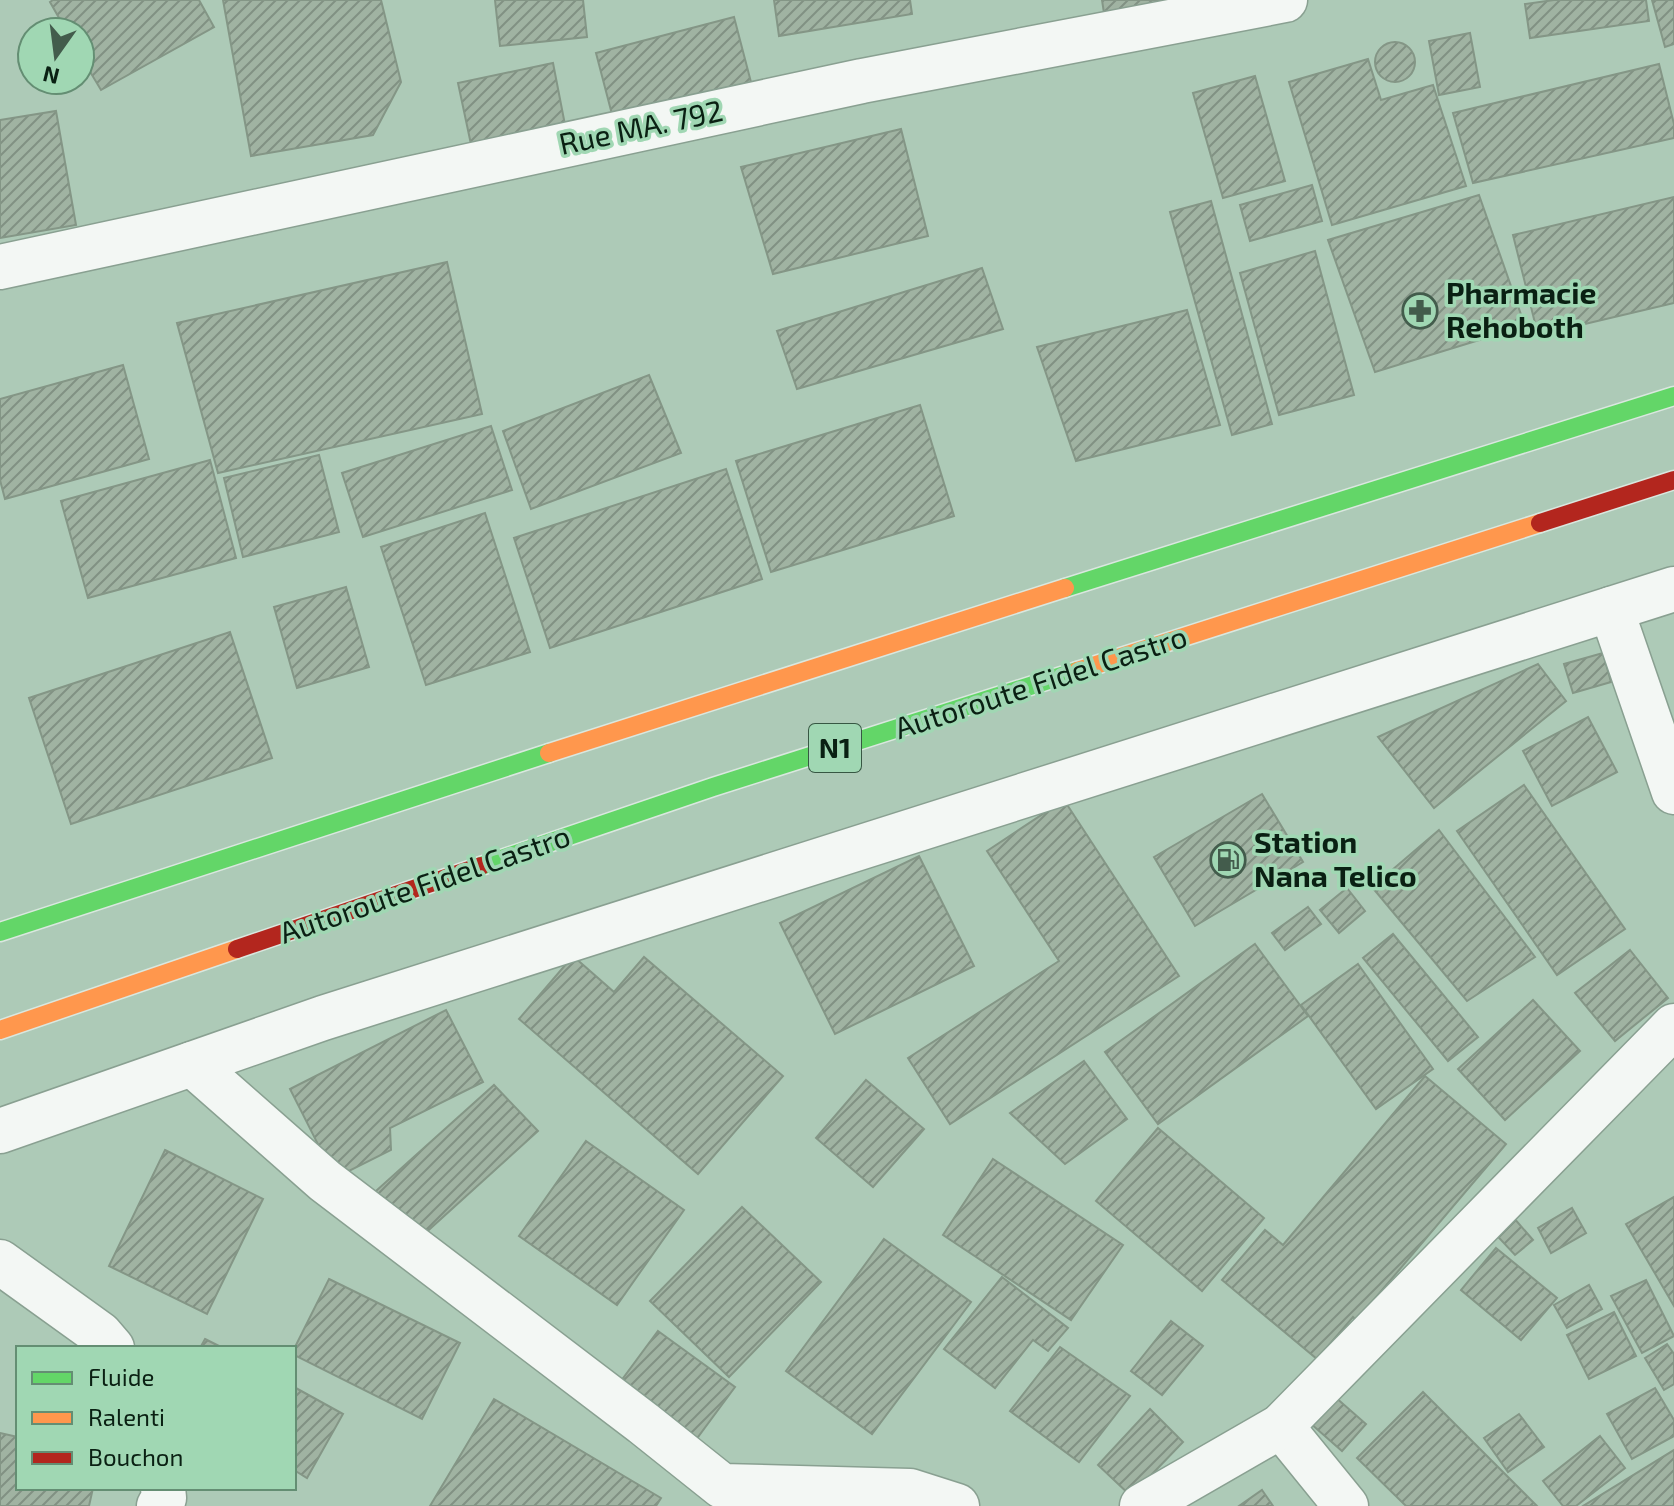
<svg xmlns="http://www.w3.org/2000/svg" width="1674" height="1506" font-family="'Exo 2',sans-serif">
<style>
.building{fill:url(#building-hatch);stroke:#849686;stroke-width:2}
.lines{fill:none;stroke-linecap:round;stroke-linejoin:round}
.street-casing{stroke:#89a091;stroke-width:47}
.fast-casing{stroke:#dae7df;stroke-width:21}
.slow-casing{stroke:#dae7df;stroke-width:21}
.jam-casing{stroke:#dae7df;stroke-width:21}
.street{stroke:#f3f7f4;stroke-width:44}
.fast{stroke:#63d668;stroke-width:18}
.slow{stroke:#ff974d;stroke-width:18}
.jam{stroke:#b3261e;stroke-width:18}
.labels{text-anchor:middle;stroke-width:7;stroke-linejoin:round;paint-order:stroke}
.shield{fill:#a0d7b3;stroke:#375743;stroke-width:2}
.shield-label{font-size:28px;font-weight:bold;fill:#0a2013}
.street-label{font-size:30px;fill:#0a2013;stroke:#a0d7b3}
.poi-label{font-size:30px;font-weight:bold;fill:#0a2013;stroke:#a0d7b3;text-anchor:start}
</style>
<defs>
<pattern id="building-hatch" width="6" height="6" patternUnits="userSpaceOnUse" patternTransform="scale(2)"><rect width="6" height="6" fill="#a0b3a2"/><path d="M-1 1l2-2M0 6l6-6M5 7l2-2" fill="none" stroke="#819183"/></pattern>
</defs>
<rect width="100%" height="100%" fill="#adcab7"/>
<g class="building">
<path d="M53,0H199L214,27L101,90L80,55V32H67L50,2Z"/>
<path d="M223,0H381L401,82L373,135L251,156Z"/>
<path d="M495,0H583L587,37L500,46Z"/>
<path d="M774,0H910L912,14L779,36Z"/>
<path d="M1102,0H1178L1104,13Z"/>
<path d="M1554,0H1646L1649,21L1530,38L1525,4Z"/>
<path d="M1652,0H1674V44L1665,47Z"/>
<path d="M734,17L752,86L614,122L596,53Z"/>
<path d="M1470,33L1480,87L1439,95L1429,41Z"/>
<circle cx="1395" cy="62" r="20"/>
<path d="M1368,59L1381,100L1433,85L1466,186L1332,225L1289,82Z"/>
<path d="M553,63L566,130L472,149L458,83Z"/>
<path d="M1659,64L1674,124V138L1473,183L1453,113Z"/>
<path d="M1255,76L1285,181L1223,198L1193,93Z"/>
<path d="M56,111L76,225L0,238V120Z"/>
<path d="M901,129L928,236L773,274L741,167Z"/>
<path d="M1312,185L1322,221L1250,241L1240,205Z"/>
<path d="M1479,195L1525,326L1375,372L1328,240Z"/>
<path d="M1674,197V303L1538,335L1513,235Z"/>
<path d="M1211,201L1272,424L1232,435L1170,212Z"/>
<path d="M1315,251L1354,395L1279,415L1240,273Z"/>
<path d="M447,262L482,414L218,473L177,323Z"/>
<path d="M982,268L1003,329L797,389L777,331Z"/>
<path d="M1187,310L1220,425L1076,461L1037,347Z"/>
<path d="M123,365L149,459L5,499L0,480V399Z"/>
<path d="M649,375L681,453L531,509L503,431Z"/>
<path d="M920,405L954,516L771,572L736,461Z"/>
<path d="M491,426L512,490L363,537L342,473Z"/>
<path d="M319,455L339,532L243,557L224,478Z"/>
<path d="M210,460L236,558L88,598L61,501Z"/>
<path d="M726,469L762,579L550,648L514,538Z"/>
<path d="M485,513L530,652L426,685L381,547Z"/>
<path d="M346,587L369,667L297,688L274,607Z"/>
<path d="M230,632L272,758L71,824L29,698Z"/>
<path d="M1603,653L1611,682L1573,693L1564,664Z"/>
<path d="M1538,664L1566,701L1434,808L1378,737Z"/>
<path d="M1588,717L1617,772L1552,806L1523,751Z"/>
<path d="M1524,785L1625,929L1557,975L1457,831Z"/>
<path d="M1262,794L1303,862L1195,926L1154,857Z"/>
<path d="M1064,800L1179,976L950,1124L908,1058L1059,961L987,851Z"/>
<path d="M1439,830L1535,957L1467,1001L1372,887Z"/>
<path d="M919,856L974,966L835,1034L780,923Z"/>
<path d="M1347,888L1365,911L1339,933L1320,910Z"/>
<path d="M1308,907L1321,924L1285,950L1272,933Z"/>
<path d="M1393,934L1478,1037L1448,1061L1363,958Z"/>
<path d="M1255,944L1308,1016L1158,1124L1105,1052Z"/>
<path d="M1630,950L1668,998L1615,1041L1575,993Z"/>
<path d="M573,956L614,992L644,957L783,1076L698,1174L519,1019Z"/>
<path d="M1358,964L1433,1069L1376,1109L1301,1005Z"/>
<path d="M1533,1000L1580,1051L1505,1120L1458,1069Z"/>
<path d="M446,1010L483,1082L390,1128L391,1150L335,1178L290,1089Z"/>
<path d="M1084,1061L1127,1119L1065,1164L1010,1113Z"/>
<path d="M1425,1076L1506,1144L1366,1309L1356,1320L1353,1317L1317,1359L1222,1280L1265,1230L1283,1245Z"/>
<path d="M866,1080L924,1129L873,1187L816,1138Z"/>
<path d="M494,1085L538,1131L411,1246L367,1199Z"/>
<path d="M1158,1128L1264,1218L1202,1291L1096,1201Z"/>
<path d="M586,1141L684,1210L617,1305L519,1236Z"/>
<path d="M165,1150L263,1199L207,1314L109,1266Z"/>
<path d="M993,1159L1123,1245L1071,1320L943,1235Z"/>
<path d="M1674,1197V1306L1626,1224Z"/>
<path d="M742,1207L821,1282L729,1377L650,1301Z"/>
<path d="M1572,1208L1586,1233L1551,1253L1538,1228Z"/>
<path d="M1507,1210L1533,1240L1515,1255L1488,1226Z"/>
<path d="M884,1239L971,1302L872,1434L786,1371Z"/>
<path d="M1496,1248L1557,1298L1521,1340L1461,1290Z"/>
<path d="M1002,1277L1068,1328L1048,1351L1033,1340L995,1388L944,1349Z"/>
<path d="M329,1279L460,1343L422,1419L294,1355V1349Z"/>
<path d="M1646,1280L1674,1336L1642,1353L1611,1296Z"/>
<path d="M1589,1285L1602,1309L1567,1328L1554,1305Z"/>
<path d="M1614,1312L1636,1356L1589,1379L1567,1335Z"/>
<path d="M1171,1321L1203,1346L1162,1395L1131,1371Z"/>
<path d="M658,1331L735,1387L695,1441L618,1385Z"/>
<path d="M205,1339L223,1348H200Z"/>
<path d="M1667,1344L1674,1354V1384L1664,1390L1645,1358Z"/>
<path d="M1060,1347L1130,1396L1079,1462L1010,1411Z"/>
<path d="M294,1387L343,1414L307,1478L294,1470Z"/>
<path d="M1655,1388L1674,1420V1436L1632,1459L1607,1414Z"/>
<path d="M1423,1392L1537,1506H1406L1357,1458Z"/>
<path d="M1334,1396L1366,1424L1342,1451L1310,1423Z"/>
<path d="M494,1399L661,1498L656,1506H430Z"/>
<path d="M1150,1409L1183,1442L1131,1496L1098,1465Z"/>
<path d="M1519,1414L1544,1447L1508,1472L1484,1438Z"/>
<path d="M0,1433L18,1437V1488H93L89,1506H0Z"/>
<path d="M1600,1436L1625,1468L1576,1506H1563L1543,1481Z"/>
<path d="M1674,1450V1506H1583Z"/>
<path d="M1262,1490L1273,1506H1239Z"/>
</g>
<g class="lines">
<defs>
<g id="street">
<path d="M0,267L862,81L1285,0"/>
<path d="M1611,609L1674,792"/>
<path d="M192,1064L325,1181L643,1423L722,1486L910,1491L957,1506"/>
<path d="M0,1131L323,1018L1674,589"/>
<path d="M0,1262L100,1334L112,1348"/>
<path d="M1281,1426L1346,1506"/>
<path d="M159,1506L164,1498L163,1488"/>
<path d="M1142,1506L1281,1426L1674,1026"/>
</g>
<g id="fast">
<path d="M1065,588L1674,396"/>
<path d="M481,866L713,787L1077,671"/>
<path d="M0,932L549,753"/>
</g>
<g id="slow">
<path d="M1077,671L1540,523"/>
<path d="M549,753L1065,588"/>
<path d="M0,1030L237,949"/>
</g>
<g id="jam">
<path d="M1540,523L1674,480"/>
<path d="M237,949L481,866"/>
</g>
</defs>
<use href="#street" class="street-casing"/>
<use href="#fast" class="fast-casing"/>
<use href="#slow" class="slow-casing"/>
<use href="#jam" class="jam-casing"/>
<use href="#street" class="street"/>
<use href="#fast" class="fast"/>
<use href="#slow" class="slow"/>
<use href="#jam" class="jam"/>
</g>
<defs>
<symbol id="pharmacy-ring" viewBox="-11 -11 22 22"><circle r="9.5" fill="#a0d7b3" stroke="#435c4c" stroke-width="1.5"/><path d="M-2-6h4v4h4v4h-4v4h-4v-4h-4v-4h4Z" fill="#435c4c"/></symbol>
<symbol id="fuel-ring" viewBox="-11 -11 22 22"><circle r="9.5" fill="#a0d7b3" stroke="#435c4c" stroke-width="1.5"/><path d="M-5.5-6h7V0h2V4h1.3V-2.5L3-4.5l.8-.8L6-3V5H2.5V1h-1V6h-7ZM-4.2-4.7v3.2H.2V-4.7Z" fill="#435c4c"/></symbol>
</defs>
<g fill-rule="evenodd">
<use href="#pharmacy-ring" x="1400" y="291" width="40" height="40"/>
<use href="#fuel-ring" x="1208" y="840" width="40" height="40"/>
</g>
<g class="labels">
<rect class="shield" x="809" y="724" width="52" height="48" rx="6"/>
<g class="shield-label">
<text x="835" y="758">N1</text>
</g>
<g class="street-label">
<text transform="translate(641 128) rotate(-12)" y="10">Rue MA. 792</text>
<text transform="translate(1041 683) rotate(-18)" y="10">Autoroute Fidel Castro</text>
<text transform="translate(425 885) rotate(-19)" y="10">Autoroute Fidel Castro</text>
</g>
<g class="poi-label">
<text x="1446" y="304">Pharmacie<tspan x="1446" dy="34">Rehoboth</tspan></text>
<text x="1254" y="853">Station<tspan x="1254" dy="34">Nana Telico</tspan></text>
</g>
</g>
<rect x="16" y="1346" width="280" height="144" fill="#a0d7b3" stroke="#648e73" stroke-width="2"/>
<rect x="32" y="1372" width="40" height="12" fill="#63d668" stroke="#648e73" stroke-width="2"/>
<text x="88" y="1386" font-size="24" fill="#0a2013">Fluide</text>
<rect x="32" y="1412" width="40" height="12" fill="#ff974d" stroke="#648e73" stroke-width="2"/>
<text x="88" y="1426" font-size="24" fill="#0a2013">Ralenti</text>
<rect x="32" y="1452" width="40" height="12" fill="#b3261e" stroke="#648e73" stroke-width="2"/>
<text x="88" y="1466" font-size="24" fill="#0a2013">Bouchon</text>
<g transform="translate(56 56) rotate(194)"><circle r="38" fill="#a0d7b3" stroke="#648e73" stroke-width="2"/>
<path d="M0-6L14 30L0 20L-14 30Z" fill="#435c4c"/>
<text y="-12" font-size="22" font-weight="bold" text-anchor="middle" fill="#0a2013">N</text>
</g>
</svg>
